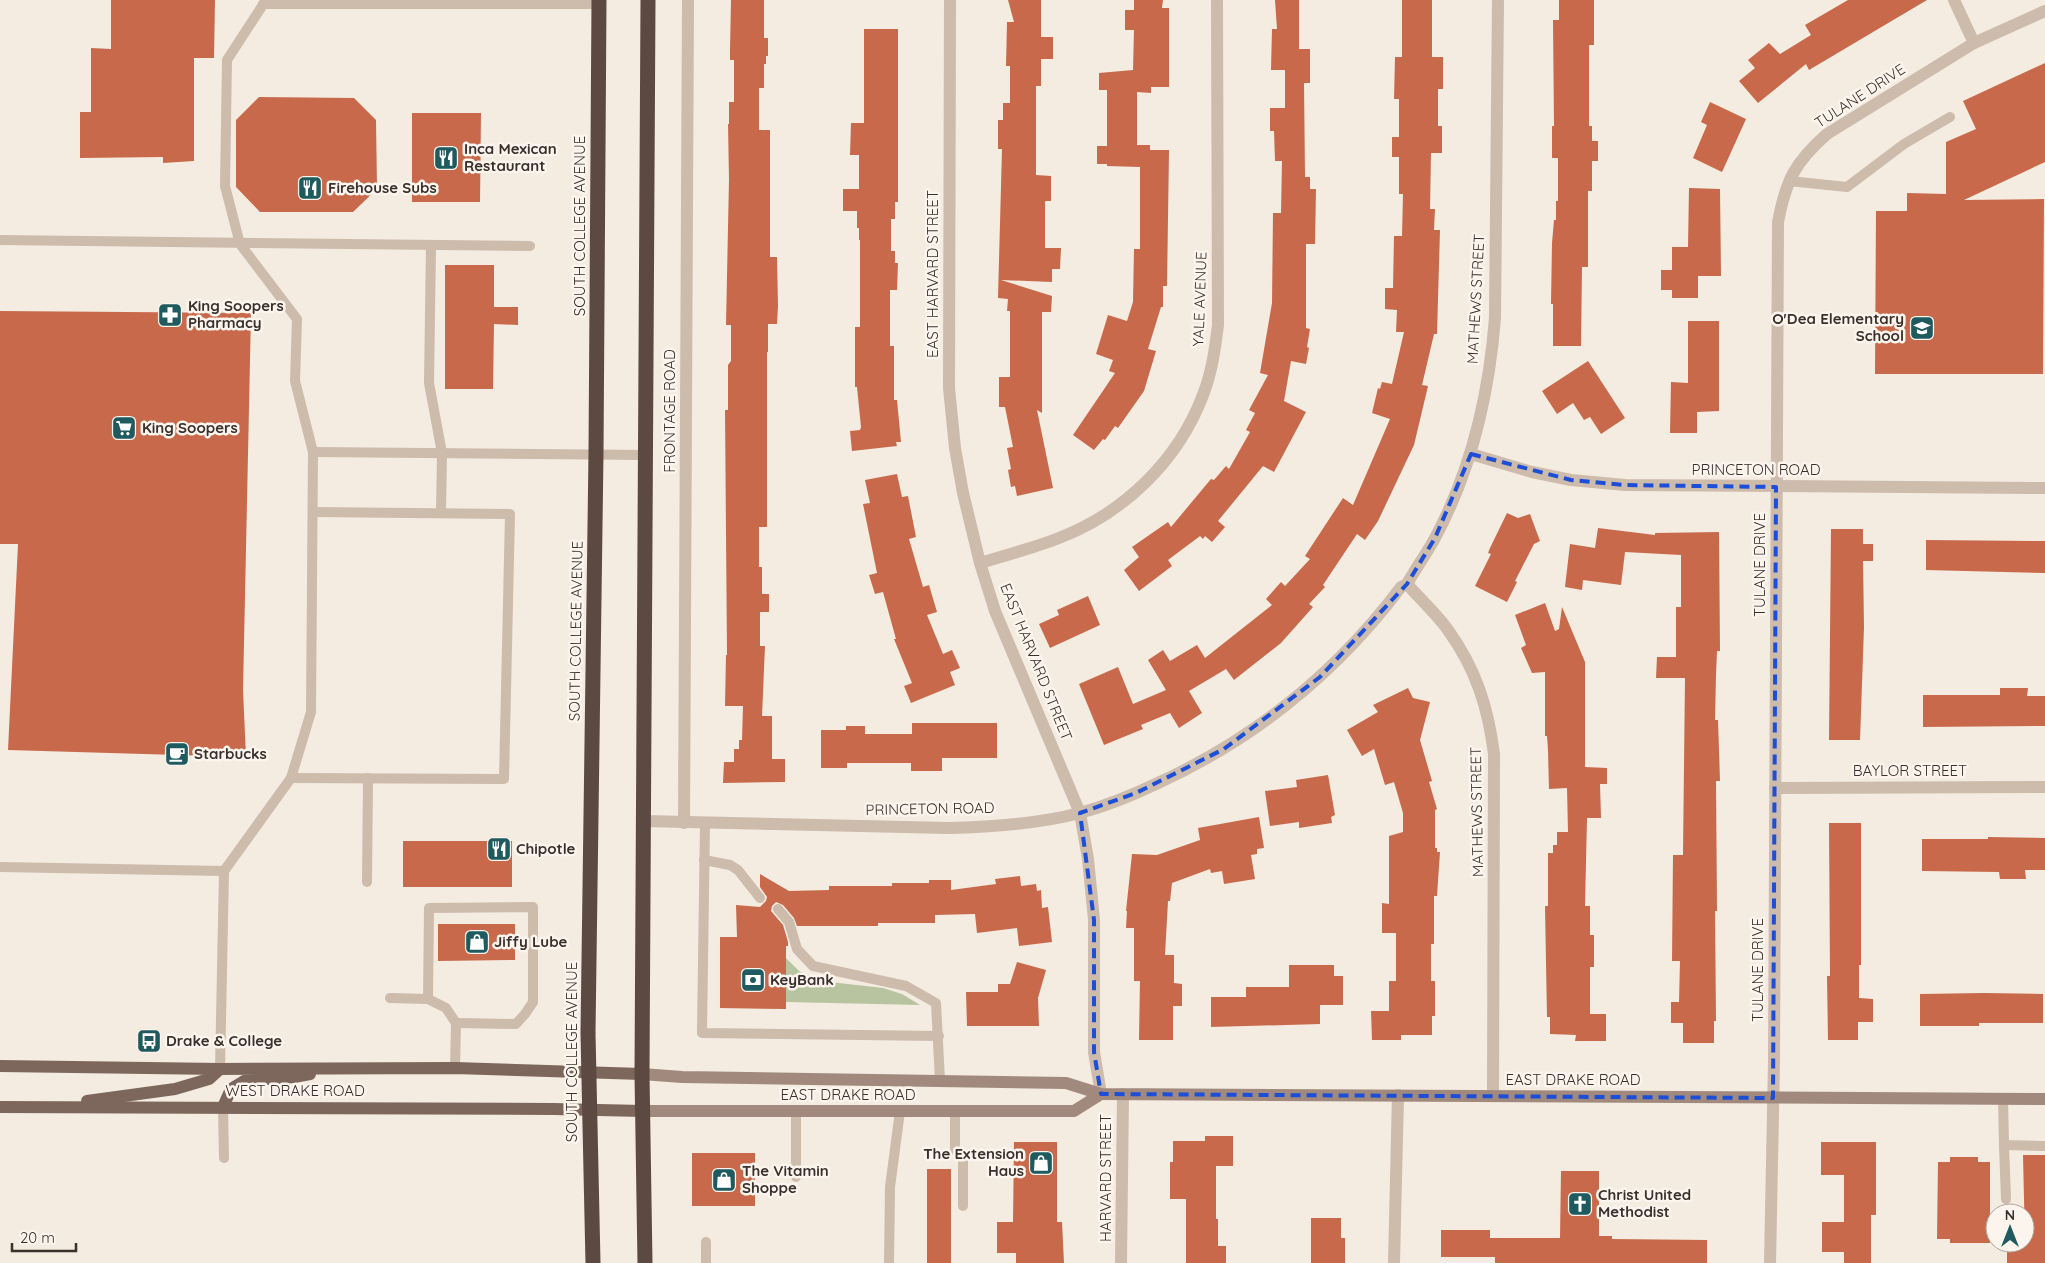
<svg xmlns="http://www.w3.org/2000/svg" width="2045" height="1263" font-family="Quicksand,sans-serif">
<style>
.grass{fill:#b8c4a0}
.building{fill:#c8694b}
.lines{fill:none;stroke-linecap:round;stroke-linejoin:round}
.lane{stroke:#cdbbac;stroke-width:10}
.street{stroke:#cdbbac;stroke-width:12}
.secondary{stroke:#a18a7d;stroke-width:12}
.primary{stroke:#7d675c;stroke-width:12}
.highway{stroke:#5c4a42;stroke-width:15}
.marked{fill:none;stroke:#1d4ed8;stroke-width:4;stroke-dasharray:10 6;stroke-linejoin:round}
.labels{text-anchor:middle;stroke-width:5;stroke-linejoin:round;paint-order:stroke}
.street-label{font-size:15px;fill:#3b302b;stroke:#fbf5ee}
.poi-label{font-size:15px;font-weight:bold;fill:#3b302b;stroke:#fbf5ee;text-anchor:start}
</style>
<rect width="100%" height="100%" fill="#f4ebe1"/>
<path class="grass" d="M786,958L799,971L821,981L883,988L902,994L920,1005L786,1002Z"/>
<g class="building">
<path d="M111,0H215L214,58H194V161L163,163V157L80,158V112H91V48L111,49Z"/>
<path d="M731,0H764V38H768V56H766V64H764V88H759V130H770V257H777L778,306L777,324H768V352H767V527H759V567H762V594H769V612H760V646H765L762,716H772V759H785V782L723,783L724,762H734V749H739V740H742L743,706H725L726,655H727L725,410H728V365L731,361V325H726L729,179L728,124H729V102H734V60H730V50Z"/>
<path d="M1008,0H1041V37H1053V59H1041V86H1036V175L1051,176V201H1045V248H1061L1060,269H1052V282L1001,280L1052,296L1051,312H1042V413L1037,410L1053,488L1017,496L1015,486L1011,487L1008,470L1011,469L1007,448L1013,447L1005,407H999V377H1010V311H1007L1008,299L998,298L1002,149H998V120H1003V103H1010V66H1006L1007,22H1014Z"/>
<path d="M1134,0H1163L1162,8H1169V87H1151V93L1137,92V145H1150V150H1169L1167,286H1163V307H1161L1148,349L1156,351L1144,391L1118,428L1115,426L1105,440L1103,439L1094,450L1073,435L1115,373L1109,371L1113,360L1096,354L1108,315L1127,321L1133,302L1134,249H1140V167L1107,166V164H1097V146H1107V90H1099V73L1133,70L1134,30H1125V10H1134Z"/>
<path d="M1275,0H1299V49H1310V83H1304L1305,177H1310V189H1316L1315,244H1306V328L1310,329L1307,347L1309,348L1306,364L1291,361L1284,401L1306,412L1274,472L1263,466L1218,521L1225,527L1212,542L1205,536L1203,539L1200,536L1168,560L1172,566L1139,591L1124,570L1139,557L1132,547L1168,522L1171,527L1211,479L1214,480L1226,466L1229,469L1250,432L1246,430L1255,413L1249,410L1268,375L1260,373L1272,303L1273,213H1281L1282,161H1275L1274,131H1270V108H1285V70H1271L1272,29H1277Z"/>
<path d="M1402,0H1432V57H1443V89H1438V126H1442V153H1431L1430,209H1435L1434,230H1440L1437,334H1434L1422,385L1428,386L1414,445L1378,521L1365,540L1357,534L1323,585L1325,587L1309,604L1313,607L1281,643L1234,680L1226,669L1189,691L1202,713L1179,728L1170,713L1141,725L1143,729L1104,745L1079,684L1118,667L1133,704L1166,690L1148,660L1163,650L1170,661L1197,645L1205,658L1272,605L1266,599L1281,582L1285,586L1310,559L1305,556L1343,498L1353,505L1390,419L1372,413L1378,388L1380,389L1382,382L1392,384L1404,332H1396L1397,310L1385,309V288H1393L1394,236H1402L1403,194H1399V157H1392V137H1399V99H1394L1395,57H1402Z"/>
<path d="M1559,0H1594V45H1589V126H1592V141H1598V161H1592V191H1588V267H1582L1581,346H1553V304H1551L1552,243L1554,220H1556V201H1558V158H1552V126H1554L1553,20H1559Z"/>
<path d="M1848,0H1927L1809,70L1806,64L1758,103L1739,81L1755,68L1748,60L1769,43L1780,54L1811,35L1805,25Z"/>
<path d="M864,29H898V202H895V219H891V251H895V263H898L897,290H890V346H894V400H897L901,442H896L897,446L852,451L850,431L860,430L861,427L857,387H855V327H860V240H859V228H857V211H843V189H859V155H850L851,123H864Z"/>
<path d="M2045,63V162L1964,200L2044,199L2043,374H1875L1876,211H1907V193L1946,194V142L1976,129L1963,101Z"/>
<path d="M259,97L354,98L376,120L377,189L353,212H260L236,187V120Z"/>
<path d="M1710,102L1746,119L1722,172L1693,158L1707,125L1701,122Z"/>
<path d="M412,113H481L480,202H412Z"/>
<path d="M1689,188L1720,189L1721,276H1698V298H1672V290H1661V270H1672V247H1688Z"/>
<path d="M445,265H494V307H518V325L494,324L493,389H445Z"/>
<path d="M0,311L251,313L243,690L246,757L8,750L18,544H0Z"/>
<path d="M1688,321H1719V411L1697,412V433H1670L1671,382L1688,383Z"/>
<path d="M1588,361L1625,418L1601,434L1590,417L1584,420L1573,403L1557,414L1542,391Z"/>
<path d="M897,474L902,497L908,496L916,537L909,539L923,587L929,585L937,612L927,615L943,654L952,650L960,668L950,672L955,685L911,703L904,686L912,683L894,639H896L883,592L875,594L869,575L877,573L863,504L870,503L865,480Z"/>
<path d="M1507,513L1518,518L1530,514L1540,541L1534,544L1515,581L1517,582L1507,602L1475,586L1491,554L1488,553L1490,548Z"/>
<path d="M1598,528L1655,535V533L1719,532L1720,651H1717L1716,675L1715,720H1718L1720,781H1716L1717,911H1715L1716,1021H1714V1043H1683V1023H1671V1002H1679L1680,961H1672L1673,855H1683L1685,678H1656L1657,657H1676V607H1681V555L1625,552L1621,585L1583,580L1582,590L1565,587L1570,544L1595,548Z"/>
<path d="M1831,529H1863V544H1873V561H1863L1864,627L1860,740H1829Z"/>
<path d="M1926,540L2045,541V573L1926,570Z"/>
<path d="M1088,596L1100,625L1050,648L1039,624L1059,615L1057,610Z"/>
<path d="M1545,603L1555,631L1559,629L1562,607L1585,662V767L1607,768V784H1600L1601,818H1587L1585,906H1590V935H1594V967H1590V1014H1606V1041H1575L1576,1035L1550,1034V1017H1547L1545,906H1548V853H1553V845H1557V832H1568L1567,788L1549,789L1548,750L1547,736H1545V672L1532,673L1521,648L1526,645L1515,615Z"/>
<path d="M1408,688L1413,698L1430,702L1420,740L1432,781L1429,782L1437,809L1435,810V848H1437V852H1440L1437,896H1434V944H1431V981H1435V1016H1432V1035H1401V1040H1372L1371,1011H1389V981H1396V933H1382V903L1389,904V836L1403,832V813L1394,782L1385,785L1374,749L1362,756L1347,730L1378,712L1373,705Z"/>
<path d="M2000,688H2028L2027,696H2045V726L1923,727V695H2000Z"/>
<path d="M912,723H997V758H942V771H911V763H847V768H821V730H846V726H865V734H912Z"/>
<path d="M1328,775L1335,815L1331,817L1332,823L1299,828V822L1270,826L1265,791L1297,787L1296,780Z"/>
<path d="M1259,817L1264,848L1257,849V854L1251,855L1255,879L1224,884L1222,871L1211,873L1210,869L1172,883L1170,901H1168L1165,955H1174V983L1182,984V1006H1173V1040H1139L1140,981H1134V928H1126L1127,911H1126L1132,854L1157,855L1200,840L1198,828Z"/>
<path d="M1829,823H1861V965H1859V998L1873,999V1022H1858V1040H1828L1827,976H1830Z"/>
<path d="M1988,837L2045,838V870H2025L2026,879H2000L1999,872L1922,871V839H1988Z"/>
<rect x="403" y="841" width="109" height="46"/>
<path d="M760,874L789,891L829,890V886H892V883H929V880H951V890L996,884L995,879L1020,876L1021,886L1036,884L1037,891L1041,890L1042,908L1048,907L1052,942L1019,946L1017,928L977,933L975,914L935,915V923H878V926H797L794,918L783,905L776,902L772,906L771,911L783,925L788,942V946H786V1009L720,1008V937H737L736,905L760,907L766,901L767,897L760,887Z"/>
<path d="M438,924H515V960L438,961Z"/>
<path d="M1017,962L1046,970L1038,998L1039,1026H967L966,992H998V984H1010Z"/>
<path d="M1289,965H1334V976H1343V1005H1320V1024L1211,1027V997H1246V987H1289Z"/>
<path d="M1984,993L2043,994V1023H1979V1026H1920V994Z"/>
<path d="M1205,1136H1233V1166H1216V1219H1218V1246H1226V1263H1186V1199H1170V1162H1173V1141H1205Z"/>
<path d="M1014,1142H1057V1222H1062L1064,1263H1016V1253H997V1222H1013Z"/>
<path d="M1821,1142H1876V1215H1871V1263H1844V1252H1822V1222H1844V1175H1821Z"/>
<rect x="692" y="1153" width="63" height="53"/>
<path d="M2023,1155H2045V1263H2007V1243H2025Z"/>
<path d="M1950,1157H1978V1162H1990V1243H1950V1239H1937L1938,1162H1950Z"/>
<rect x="927" y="1169" width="24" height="94"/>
<path d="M1561,1171H1599V1236H1612V1239L1707,1240V1263H1495V1257H1441V1230H1490V1238H1560Z"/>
<path d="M1311,1218H1341V1238H1345V1263H1311Z"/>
</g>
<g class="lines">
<g class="lane">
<path d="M263,4H599"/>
<path d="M1789,181L1847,187L1904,144L1950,117"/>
<path d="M0,240L530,246"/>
<path d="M431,246L429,383L442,453L441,513"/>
<path d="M313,452L646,455"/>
<path d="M291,778L504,779L510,514L313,512"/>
<path d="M705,823L702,1033L939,1036"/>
<path d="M704,860L730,865L738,870L760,898"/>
<path d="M0,867L224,871"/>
<path d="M367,882L368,778"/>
<path d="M778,909L789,922L797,949L813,966L906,986L936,1003L940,1081"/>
<path d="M390,998L428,999L446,1008L456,1023L455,1068"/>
<path d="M428,999L429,908L533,907V1002L525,1014L516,1024L456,1023"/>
<path d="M220,1069L224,871L291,778L311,712L313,452L295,381L297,319L240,244L225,186L227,60L266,0"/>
<path d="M2003,1098L2004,1145L2045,1146"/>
<path d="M223,1107L224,1158"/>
<path d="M955,1111V1149L963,1160V1206"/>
<path d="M2004,1145L2006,1199"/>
<path d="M796,1177V1111"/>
<path d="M706,1242V1263"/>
<path d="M889,1263L890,1187L900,1111"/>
</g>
<g class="street">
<path d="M950,0L949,388L955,448L963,493L980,563L995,611L1080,813L1088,859L1094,920V1052L1101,1094"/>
<path d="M1954,0L1974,43"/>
<path d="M1471,454L1532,472L1571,480L1625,485L2045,488"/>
<path d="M980,563C1006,555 1034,548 1059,538C1124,513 1178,461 1203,395C1212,372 1215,349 1218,325L1217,0"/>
<path d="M1407,584C1420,599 1436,613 1448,630C1476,669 1488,707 1494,754L1493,1096"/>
<path d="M1775,788L2045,787"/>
<path d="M644,821L948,828C991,827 1038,824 1080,813C1106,806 1133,795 1158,783C1254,739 1337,672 1401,587L1407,584C1416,568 1427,553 1435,538C1472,469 1489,395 1495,318L1498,0"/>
<path d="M684,823L688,0"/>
<path d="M1121,1263L1123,1094"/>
<path d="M1394,1263L1398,1095"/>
<path d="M1770,1263L1774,1062L1778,222C1786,180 1795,162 1827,134L1974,43L2045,11"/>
</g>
<g class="secondary">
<path d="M642,1074L682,1077L1066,1083L1101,1094L2045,1099"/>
<path d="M643,1111H1074L1101,1094"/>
</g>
<g class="primary">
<path d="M0,1066L220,1069L455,1068L642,1074"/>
<path d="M87,1101L175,1089L209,1079L220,1069"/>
<path d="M0,1107L554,1109L643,1111"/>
<path d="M223,1107L231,1089L244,1081L294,1077L310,1074"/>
</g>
<g class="highway">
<path d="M593,1263L588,1033L596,454L599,0"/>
<path d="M645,1263L642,1074L648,0"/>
</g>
</g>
<path class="marked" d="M1471,454L1571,480L1625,485L1776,487L1773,1098L1101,1094L1094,1052V920L1080,813L1136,793L1224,749L1320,677L1407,584L1435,538Z"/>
<defs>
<symbol id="restaurant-square" viewBox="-11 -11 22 22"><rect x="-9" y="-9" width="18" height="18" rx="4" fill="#1f5a5e" stroke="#fbf5ee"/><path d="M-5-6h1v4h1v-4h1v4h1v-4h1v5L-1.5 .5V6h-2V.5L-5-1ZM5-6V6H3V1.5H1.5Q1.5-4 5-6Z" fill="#fff"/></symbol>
<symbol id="pharmacy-square" viewBox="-11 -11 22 22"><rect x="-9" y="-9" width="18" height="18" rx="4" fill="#1f5a5e" stroke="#fbf5ee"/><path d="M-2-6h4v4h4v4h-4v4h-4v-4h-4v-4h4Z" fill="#fff"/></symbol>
<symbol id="school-square" viewBox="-11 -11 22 22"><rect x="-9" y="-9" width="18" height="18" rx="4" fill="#1f5a5e" stroke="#fbf5ee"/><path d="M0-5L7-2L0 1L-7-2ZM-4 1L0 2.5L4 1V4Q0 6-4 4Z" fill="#fff"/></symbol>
<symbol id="supermarket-square" viewBox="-11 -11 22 22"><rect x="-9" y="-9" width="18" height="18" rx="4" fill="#1f5a5e" stroke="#fbf5ee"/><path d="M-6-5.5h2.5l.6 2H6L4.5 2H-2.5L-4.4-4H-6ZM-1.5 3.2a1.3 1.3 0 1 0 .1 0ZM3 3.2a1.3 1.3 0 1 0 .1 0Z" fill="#fff"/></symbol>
<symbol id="cafe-square" viewBox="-11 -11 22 22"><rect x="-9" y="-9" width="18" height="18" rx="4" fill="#1f5a5e" stroke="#fbf5ee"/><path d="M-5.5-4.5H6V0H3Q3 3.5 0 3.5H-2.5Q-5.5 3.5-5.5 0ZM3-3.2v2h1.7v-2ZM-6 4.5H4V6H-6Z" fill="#fff"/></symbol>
<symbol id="shop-square" viewBox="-11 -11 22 22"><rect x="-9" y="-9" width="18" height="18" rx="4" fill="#1f5a5e" stroke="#fbf5ee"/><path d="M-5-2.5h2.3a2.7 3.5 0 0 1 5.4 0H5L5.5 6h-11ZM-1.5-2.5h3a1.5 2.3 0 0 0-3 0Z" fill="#fff"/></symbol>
<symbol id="bank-square" viewBox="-11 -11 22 22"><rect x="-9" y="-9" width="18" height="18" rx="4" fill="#1f5a5e" stroke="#fbf5ee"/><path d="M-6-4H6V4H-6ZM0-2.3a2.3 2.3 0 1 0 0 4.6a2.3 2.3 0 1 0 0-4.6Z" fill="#fff"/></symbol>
<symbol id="bus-square" viewBox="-11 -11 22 22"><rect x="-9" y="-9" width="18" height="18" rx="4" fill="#1f5a5e" stroke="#fbf5ee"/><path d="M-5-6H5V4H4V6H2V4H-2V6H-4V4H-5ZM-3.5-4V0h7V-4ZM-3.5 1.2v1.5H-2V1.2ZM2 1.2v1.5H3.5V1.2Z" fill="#fff"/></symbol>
<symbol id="church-square" viewBox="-11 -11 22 22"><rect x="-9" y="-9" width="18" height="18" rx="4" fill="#1f5a5e" stroke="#fbf5ee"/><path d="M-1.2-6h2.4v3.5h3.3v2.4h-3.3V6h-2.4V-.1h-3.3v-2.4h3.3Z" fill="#fff"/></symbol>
</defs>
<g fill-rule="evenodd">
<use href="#restaurant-square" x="432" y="144" width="28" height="28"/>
<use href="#restaurant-square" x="296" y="174" width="28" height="28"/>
<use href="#pharmacy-square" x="156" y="301" width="28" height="28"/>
<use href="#school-square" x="1908" y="314" width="28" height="28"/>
<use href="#supermarket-square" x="110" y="414" width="28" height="28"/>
<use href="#cafe-square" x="163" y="740" width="28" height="28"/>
<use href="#restaurant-square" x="485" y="835" width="28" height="28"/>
<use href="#shop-square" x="463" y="928" width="28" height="28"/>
<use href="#bank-square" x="739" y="966" width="28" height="28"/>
<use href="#bus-square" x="135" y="1027" width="28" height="28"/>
<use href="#shop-square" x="1027" y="1149" width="28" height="28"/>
<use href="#shop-square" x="710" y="1166" width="28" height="28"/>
<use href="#church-square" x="1566" y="1190" width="28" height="28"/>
</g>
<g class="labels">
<g class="street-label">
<text transform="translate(1860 96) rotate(-33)" y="5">TULANE DRIVE</text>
<text transform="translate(580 226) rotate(-90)" y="5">SOUTH COLLEGE AVENUE</text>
<text transform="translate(933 274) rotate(-90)" y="5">EAST HARVARD STREET</text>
<text transform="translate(1200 299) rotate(-88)" y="5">YALE AVENUE</text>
<text transform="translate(1476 299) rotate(-87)" y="5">MATHEWS STREET</text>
<text transform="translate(670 411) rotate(-90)" y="5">FRONTAGE ROAD</text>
<text x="1756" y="475">PRINCETON ROAD</text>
<text transform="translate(1760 565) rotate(-90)" y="5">TULANE DRIVE</text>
<text transform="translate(576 631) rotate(-89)" y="5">SOUTH COLLEGE AVENUE</text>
<text transform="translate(1036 662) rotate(68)" y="5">EAST HARVARD STREET</text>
<text x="1910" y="776">BAYLOR STREET</text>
<text transform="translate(930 809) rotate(-1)" y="5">PRINCETON ROAD</text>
<text transform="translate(1477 812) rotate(-91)" y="5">MATHEWS STREET</text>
<text transform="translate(1758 970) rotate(-90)" y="5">TULANE DRIVE</text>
<text transform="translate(572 1052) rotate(-90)" y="5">SOUTH COLLEGE AVENUE</text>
<text x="1573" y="1085">EAST DRAKE ROAD</text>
<text x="295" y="1096">WEST DRAKE ROAD</text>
<text x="848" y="1100">EAST DRAKE ROAD</text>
<text transform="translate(1106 1178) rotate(-90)" y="5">HARVARD STREET</text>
</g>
<g class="poi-label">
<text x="464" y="154">Inca Mexican<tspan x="464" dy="17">Restaurant</tspan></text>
<text x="328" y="193">Firehouse Subs</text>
<text x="188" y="311">King Soopers<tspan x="188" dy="17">Pharmacy</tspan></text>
<text x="1904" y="324" text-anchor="end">O'Dea Elementary<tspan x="1904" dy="17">School</tspan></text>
<text x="142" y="433">King Soopers</text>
<text x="194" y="759">Starbucks</text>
<text x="516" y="854">Chipotle</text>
<text x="494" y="947">Jiffy Lube</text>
<text x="770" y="985">KeyBank</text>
<text x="166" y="1046">Drake &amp; College</text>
<text x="1024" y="1159" text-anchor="end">The Extension<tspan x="1024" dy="17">Haus</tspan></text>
<text x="742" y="1176">The Vitamin<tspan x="742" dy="17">Shoppe</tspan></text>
<text x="1598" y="1200">Christ United<tspan x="1598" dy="17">Methodist</tspan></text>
</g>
</g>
<g transform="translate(2010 1228)"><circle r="24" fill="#fbf5ee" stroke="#aea6a0"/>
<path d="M0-4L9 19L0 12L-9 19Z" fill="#1f5a5e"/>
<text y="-8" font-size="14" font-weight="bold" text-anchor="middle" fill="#3b302b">N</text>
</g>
<path d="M12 1243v8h64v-8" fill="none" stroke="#3b302b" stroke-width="2.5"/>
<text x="20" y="1243" font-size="15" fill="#3b302b" stroke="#fbf5ee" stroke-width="4" paint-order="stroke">20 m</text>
</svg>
